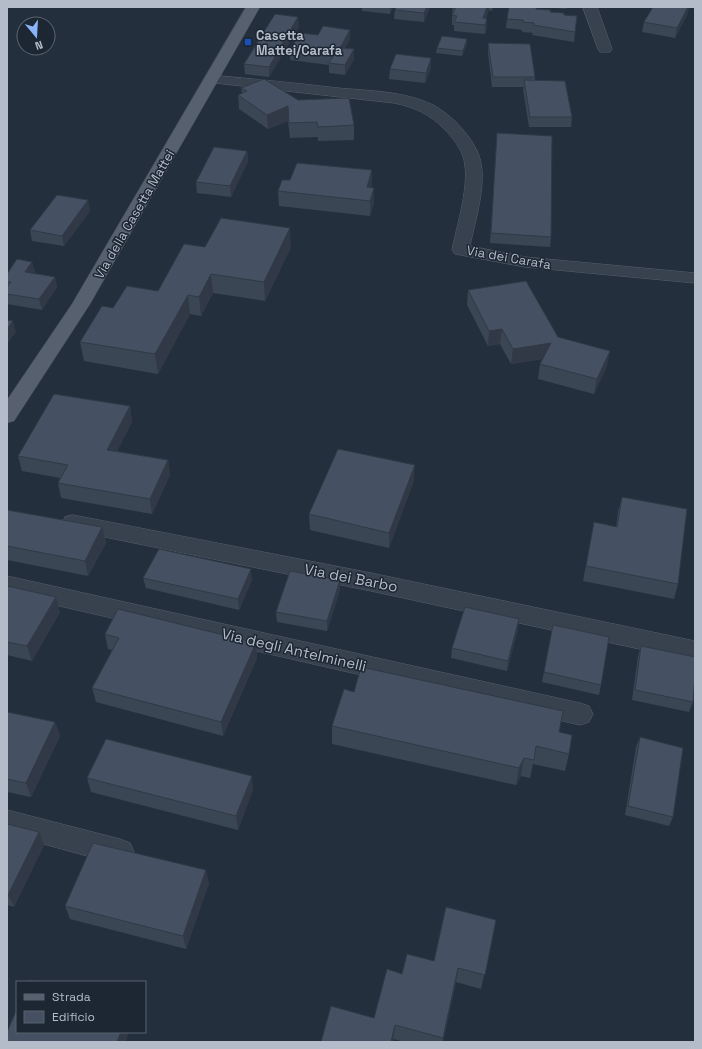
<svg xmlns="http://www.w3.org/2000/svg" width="702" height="1049" font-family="'Space Grotesk',sans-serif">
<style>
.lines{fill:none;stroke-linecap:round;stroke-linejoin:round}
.minor-casing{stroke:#565f6c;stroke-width:1}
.major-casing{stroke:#414a57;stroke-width:1}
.minor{fill:#38414e;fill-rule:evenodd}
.major{fill:#56606e;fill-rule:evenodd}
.wall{fill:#3b4654}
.shaded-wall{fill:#303945}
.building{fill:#455162;stroke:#303945}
.transit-dot{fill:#1a4fb4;stroke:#1d2633;stroke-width:1.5}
.labels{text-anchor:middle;stroke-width:3;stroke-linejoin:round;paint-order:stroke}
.far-poi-label{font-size:13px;font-weight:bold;fill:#b4bcc9;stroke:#1d2633;text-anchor:start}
.far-street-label{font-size:13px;fill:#b4bcc9;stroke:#1d2633}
.street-label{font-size:15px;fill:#b4bcc9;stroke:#1d2633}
</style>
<rect width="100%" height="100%" fill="#242f3e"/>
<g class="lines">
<defs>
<g id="minor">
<path d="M583,7H597L612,49L610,52H600L598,49Z"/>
<path d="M211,75C253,79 296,83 338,88C370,91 404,91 433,105C452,115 474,138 480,159C487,184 475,221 470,246L525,257L695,273V283L525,267L455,254L452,250C457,224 470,185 464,160C461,148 453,138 444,129C430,114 414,107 394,103L206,82L204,79L206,76Z"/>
<path d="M73,515L371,573L695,641V661L371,591L65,529L62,523L65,517Z"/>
<path d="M7,576L580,703L589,706L593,714L589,722L580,725L7,594Z"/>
<path d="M7,810L120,839L130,843L134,852L130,861L120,865L7,834Z"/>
</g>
<path id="major" d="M246,7H260L90,304L14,421L7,423V400L72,304Z"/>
</defs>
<use href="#minor" class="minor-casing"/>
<use href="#major" class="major-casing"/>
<use href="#minor" class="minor"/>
<use href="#major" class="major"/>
</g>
<g class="wall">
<path d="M316,7H333L332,8Z"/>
<path d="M362,7H393L390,14L362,11Z"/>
<path d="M430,7L424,22L394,19L395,10Z"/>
<path d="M453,7H493L492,11L489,10L486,18L487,28L485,34L454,31V25H452V15L453,13H452Z"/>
<path d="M548,7H567L566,9Z"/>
<path d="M653,7H689L687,15L675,38L642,32L644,22Z"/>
<path d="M536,9L564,15L577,16L574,42L532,35L533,33L522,32V30L506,28L507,19Z"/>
<path d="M299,26L269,77L245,74L244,64Z"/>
<path d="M350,30V39L345,48L354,49V59L345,75L329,73V65L290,60V50L318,35Z"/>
<path d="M488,43L535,77V81L572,117L571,127H529L523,90L524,87H492L488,53Z"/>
<path d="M467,44L462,56L436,53L437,48Z"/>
<path d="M431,58V68L425,83L389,79L390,69Z"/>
<path d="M241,88L298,100L354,125V140L318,141V137L290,138L288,121L268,129L239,109L238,95L242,93Z"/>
<path d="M497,133L551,237L550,247L490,243Z"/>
<path d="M247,151L248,161L231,197L197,193L196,182Z"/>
<path d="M372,185L371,188H374V203L370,216L279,206L278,191Z"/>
<path d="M88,200L90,211L64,246L32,241L30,230Z"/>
<path d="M205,247H291L265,301L213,293L201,316L190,314L158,374L84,361L80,342L113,308L158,291Z"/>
<path d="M32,262L35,272L34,273L55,277L57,287L42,310L7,304V274Z"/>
<path d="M468,290L558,337L607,366L594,394L538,379L540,364L543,359L511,364L500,344L488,346L467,305Z"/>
<path d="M130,406L132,422L117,451L168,460L170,475L152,514L61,498L58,483L60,478L22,471L18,456Z"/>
<path d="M414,480L389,548L310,530L309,514Z"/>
<path d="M622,497L678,584L674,599L583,581L594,522L616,527L618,512Z"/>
<path d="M7,510L102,527L106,543L88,576L7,560Z"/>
<path d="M143,578L252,580L239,610L146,588Z"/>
<path d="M7,586L60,612L32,661L7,655Z"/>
<path d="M340,590L327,631L277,622L276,612Z"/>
<path d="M553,625L601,685L599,695L542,682Z"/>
<path d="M518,629L507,671L451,658L452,648Z"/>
<path d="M105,634L256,643L257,658L223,736L96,702L92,688L112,650L108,649Z"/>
<path d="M641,646L693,702L689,712L632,700L638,656Z"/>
<path d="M354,692L559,732L569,754L565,771L533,764L530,778L521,776L516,785L332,744V726Z"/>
<path d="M7,712L55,722L60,736L31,797L7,792Z"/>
<path d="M640,737L673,817L669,826L625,815L636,747Z"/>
<path d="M87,778L253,789L238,830L91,792Z"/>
<path d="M7,824L44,845L14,907L7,905Z"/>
<path d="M209,883L186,949L70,919L65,906Z"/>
<path d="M496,920L481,989L456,982L443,1042H404L394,1039L393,1042H321L374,1018L402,974L434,961Z"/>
</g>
<g class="shaded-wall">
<path d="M390,7H393L390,14Z"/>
<path d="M427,7H430L424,22V13Z"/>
<path d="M487,7H489V10L484,25L483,18Z"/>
<path d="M688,7H689L687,15L675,38L677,28Z"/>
<path d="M298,17L299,26L269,77V67Z"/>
<path d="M487,19V28L485,34V25Z"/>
<path d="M350,30V39L340,58V48Z"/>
<path d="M467,39V44L462,56L463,51Z"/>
<path d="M354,49V59L345,75V65Z"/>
<path d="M431,58V68L425,83L426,73Z"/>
<path d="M288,106V121L268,129L267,115Z"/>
<path d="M247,151L248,161L231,197L230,186Z"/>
<path d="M372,170V185L367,200V187Z"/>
<path d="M374,188V203L370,216V201Z"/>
<path d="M88,200L90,211L64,246L62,236Z"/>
<path d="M290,228L291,247L265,301L264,282Z"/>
<path d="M32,262L35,272L28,283L25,272Z"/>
<path d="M211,274L213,293L201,316L199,297Z"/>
<path d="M55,277L57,287L42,310L39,299Z"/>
<path d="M188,295L190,314L158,374L155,354Z"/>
<path d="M13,321L16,332L7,344V329Z"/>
<path d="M502,329L500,344L488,346L489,331Z"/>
<path d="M551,343L548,358L511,364L513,349Z"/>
<path d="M610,351L607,366L594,394L597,379Z"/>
<path d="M130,406L132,422L110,465L107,450Z"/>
<path d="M168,460L170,475L152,514L150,499Z"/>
<path d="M415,465L414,480L389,548V533Z"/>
<path d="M102,527L106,543L88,576L85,561Z"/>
<path d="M251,569L252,580L239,610L238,599Z"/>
<path d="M340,580V590L327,631V621Z"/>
<path d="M56,597L60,612L32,661L27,646Z"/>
<path d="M519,619L518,629L507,671L508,661Z"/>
<path d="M256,643L257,658L223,736L221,722Z"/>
<path d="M55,722L60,736L31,797L26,783Z"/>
<path d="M524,758L521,776L516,785L519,768Z"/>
<path d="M252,776L253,789L238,830L236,816Z"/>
<path d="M39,832L44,845L14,907L8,895Z"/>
<path d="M206,870L209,883L186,949L183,936Z"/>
<path d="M458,968L456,982L443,1042H442Z"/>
<path d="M395,1025L393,1042H391Z"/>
<path d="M121,1032H129L126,1042H117Z"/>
</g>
<g class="building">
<path d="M396,7H427L424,13L395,10Z"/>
<path d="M456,7H487L483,18L487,19L485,25L454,22L457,16L452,15Z"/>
<path d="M509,7H536V9L551,10L550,12L564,13V15L577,16L575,32L533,25L534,23L523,22V20L507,19Z"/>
<path d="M653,7H688L677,28L644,22Z"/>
<path d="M275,14L298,17L269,67L244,64Z"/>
<path d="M323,26L350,30L340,48L354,49L345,65L329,63L334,55L290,50L300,33L318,35Z"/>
<path d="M442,36L467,39L463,51L437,48Z"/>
<path d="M488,43L530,44L535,77H493Z"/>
<path d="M396,54L431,58L426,73L390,69Z"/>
<path d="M264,79L298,100L349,98L354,125L318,127L317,122L289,123L288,106L267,115L238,95L247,91L241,88Z"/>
<path d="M524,80L565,81L572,117H530Z"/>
<path d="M497,133L552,136L551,237L491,233Z"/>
<path d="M214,147L247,151L230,186L196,182Z"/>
<path d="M297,163L372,170L367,187L374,188L370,201L278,191L282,180H290Z"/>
<path d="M57,195L88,200L62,236L30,230Z"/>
<path d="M221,218L290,228L264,282L211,274L199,297L188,295L155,354L80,342L102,306L113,308L127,286L158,291L184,244L205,247Z"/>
<path d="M17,259L32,262L25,272L55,277L39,299L7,294V287L11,282H7V274Z"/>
<path d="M526,281L558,337L610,351L597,379L540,364L551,343L513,349L502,329L489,331L468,290Z"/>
<path d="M7,320L13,321L7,329Z"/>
<path d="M54,394L130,406L107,450L168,460L150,499L58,483L68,465L18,456Z"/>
<path d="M338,449L415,465L389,533L309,514Z"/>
<path d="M622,497L687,509L678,584L586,566L594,522L617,527Z"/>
<path d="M7,510L102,527L85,561L7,546Z"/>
<path d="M159,549L251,569L238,599L143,578Z"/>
<path d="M290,571L340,580L327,621L276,612Z"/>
<path d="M7,586L56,597L27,646L7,642Z"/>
<path d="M465,607L519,619L508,661L452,648Z"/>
<path d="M118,609L256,643L221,722L92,688L119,638L105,634Z"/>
<path d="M553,625L609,637L601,685L544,672Z"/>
<path d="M641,646L695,657V674L693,702L635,690Z"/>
<path d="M361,667L563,711L559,732L572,735L569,754L536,746L534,760L524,758L519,768L332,726L344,689L354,692Z"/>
<path d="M7,712L55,722L26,783L7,779Z"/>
<path d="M640,737L683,748L673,817L628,806Z"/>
<path d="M106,739L252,776L236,816L87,778Z"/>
<path d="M7,824L39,832L8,895L7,894Z"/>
<path d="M93,843L206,870L183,936L65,906Z"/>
<path d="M446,907L496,920L485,975L458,968L443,1038L395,1025L391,1042H321L331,1006L374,1018L387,969L402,974L407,954L434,961Z"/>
<path d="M29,980L36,982H29Z"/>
<path d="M17,1009V1032H121L117,1042H7V1032Z"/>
</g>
<rect class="transit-dot" x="244" y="38" width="8" height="8" rx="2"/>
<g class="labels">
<g class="far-poi-label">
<text x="256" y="40">Casetta<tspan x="256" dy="15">Mattei/Carafa</tspan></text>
</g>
<g class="far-street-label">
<text transform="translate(134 214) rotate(-60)" y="5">Via della Casetta Mattei</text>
<text transform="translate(509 257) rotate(10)" y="5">Via dei Carafa</text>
</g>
<g class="street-label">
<text transform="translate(351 578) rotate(11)" y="5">Via dei Barbo</text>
<text transform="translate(294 650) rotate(13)" y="5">Via degli Antelminelli</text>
</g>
</g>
<rect width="702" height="1049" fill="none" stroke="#b4bcc9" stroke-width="16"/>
<rect x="16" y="981" width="130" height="52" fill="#1d2633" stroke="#59626f"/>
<rect x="24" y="994" width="20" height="6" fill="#56606e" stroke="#59626f"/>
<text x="52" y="1001" font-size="12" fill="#b4bcc9">Strada</text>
<rect x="24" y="1011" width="20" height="12" fill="#455162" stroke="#59626f"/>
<text x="52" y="1021" font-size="12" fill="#b4bcc9">Edificio</text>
<g transform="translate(36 36) rotate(162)"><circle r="19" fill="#1d2633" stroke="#59626f"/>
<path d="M0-3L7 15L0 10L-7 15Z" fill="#8ab4f8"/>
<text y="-6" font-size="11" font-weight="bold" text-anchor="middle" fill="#b4bcc9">N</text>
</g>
</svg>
